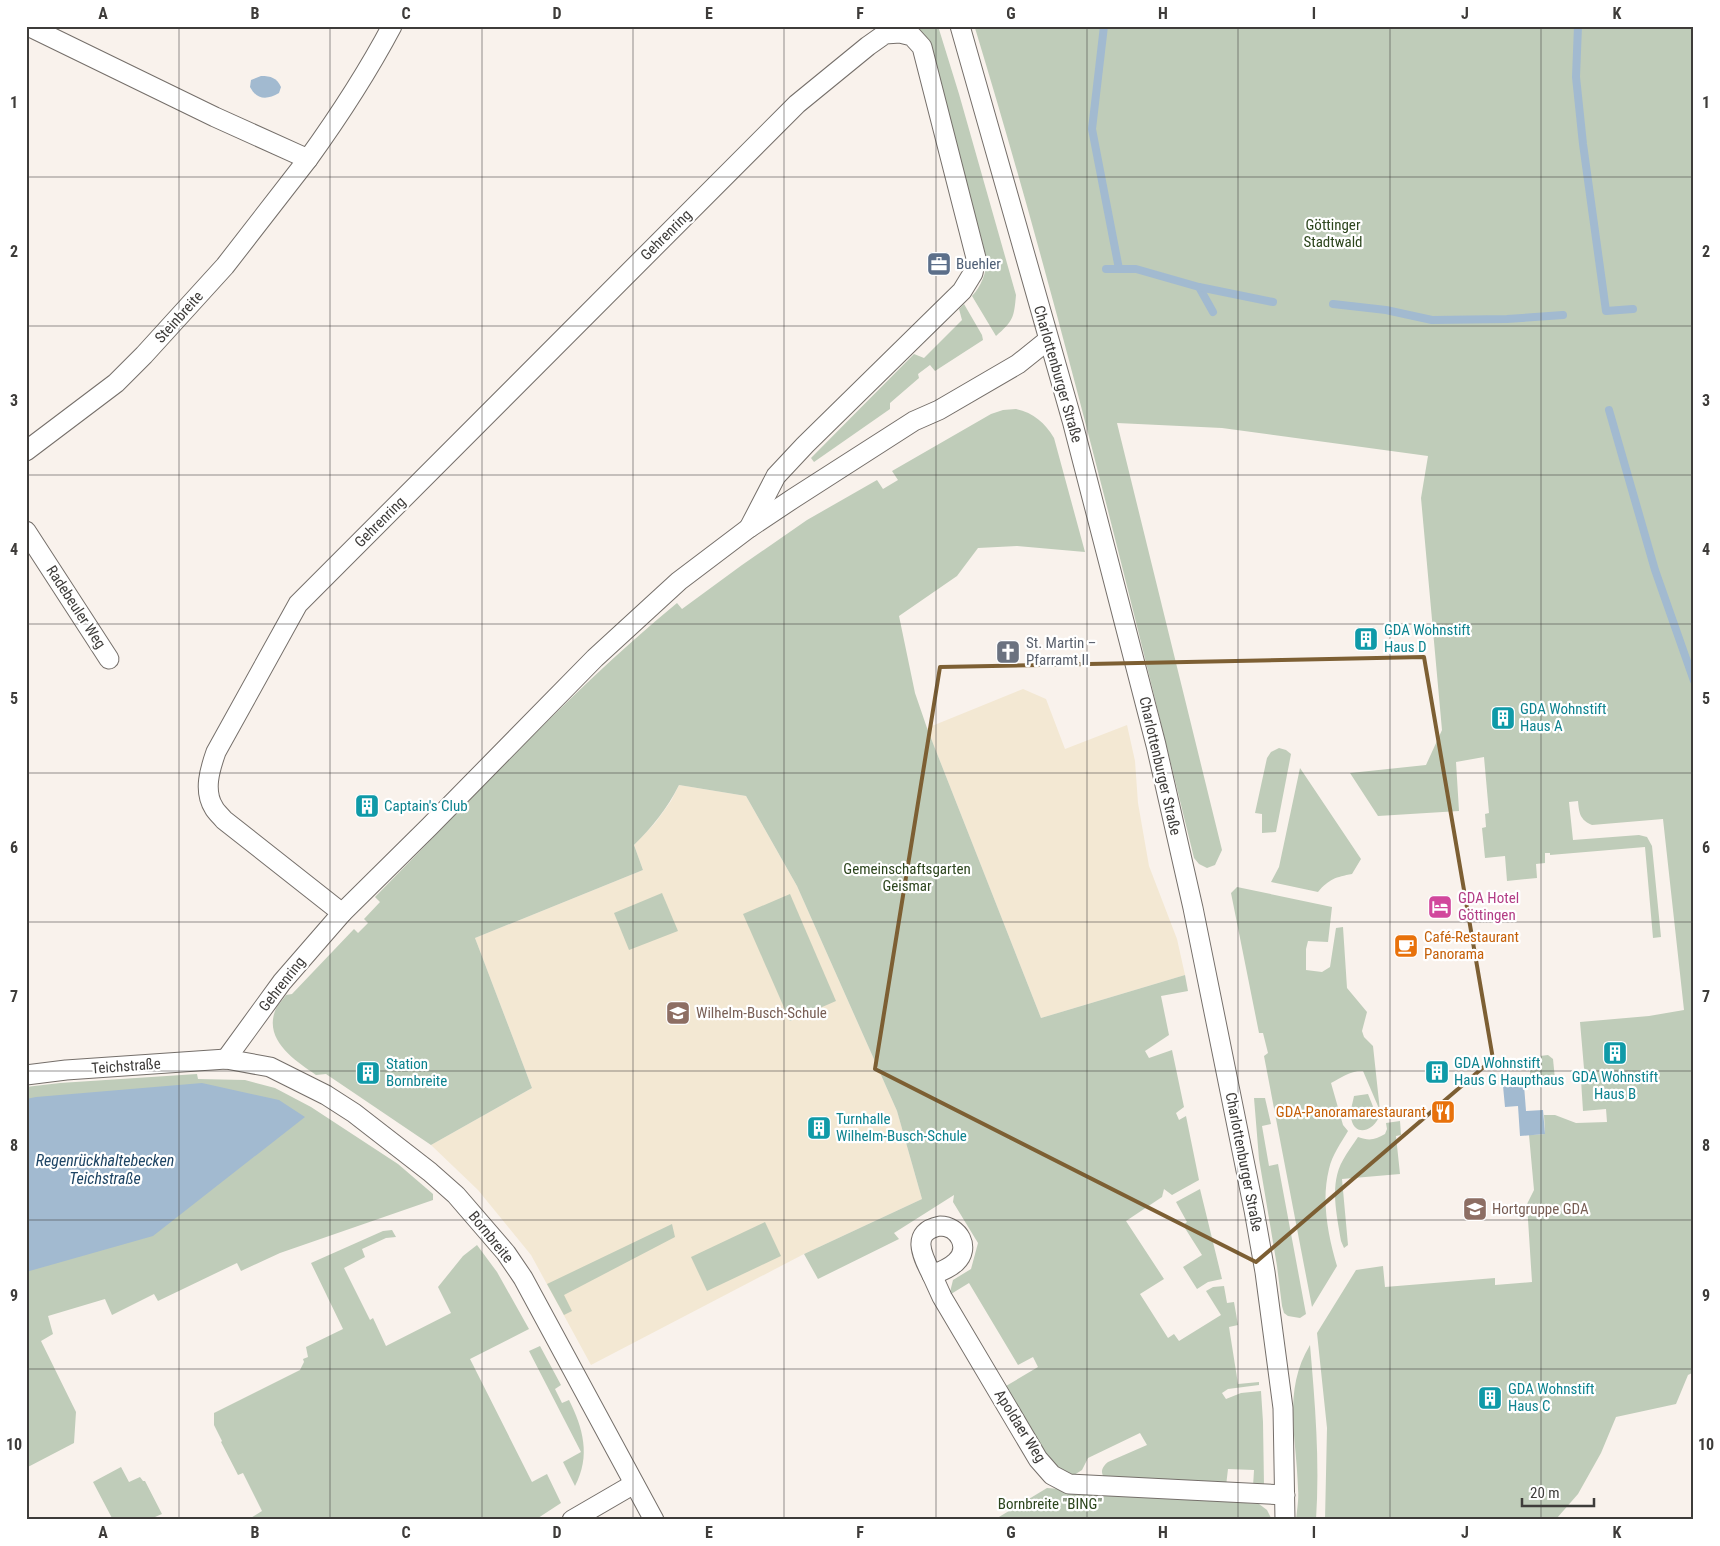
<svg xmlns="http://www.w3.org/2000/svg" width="1720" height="1546" font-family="'Roboto Condensed',sans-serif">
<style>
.education{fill:#f3e8d3}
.green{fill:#bfccb9}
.water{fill:#a2bad0}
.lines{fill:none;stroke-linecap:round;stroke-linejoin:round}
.stream{stroke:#a2bad0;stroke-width:8}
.street-casing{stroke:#756f6a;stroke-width:21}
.street{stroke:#fff;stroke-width:19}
.marked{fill:none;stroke:#7d5f33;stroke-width:4;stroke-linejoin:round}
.grid{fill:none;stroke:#3e3c3a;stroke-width:1;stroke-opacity:0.55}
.labels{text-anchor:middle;stroke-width:4.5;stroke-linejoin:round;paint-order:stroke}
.park-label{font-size:15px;fill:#2c451d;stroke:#fff}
.street-label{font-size:15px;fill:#3e3c3a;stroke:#fff}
.service-label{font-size:15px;fill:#4e5e75;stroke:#fff;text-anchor:start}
.culture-label{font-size:15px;fill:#0d838f;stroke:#fff;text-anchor:start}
.worship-label{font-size:15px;fill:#5b616d;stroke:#fff;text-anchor:start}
.hotel-label{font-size:15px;fill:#b23c85;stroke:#fff;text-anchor:start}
.food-label{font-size:15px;fill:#c56008;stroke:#fff;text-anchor:start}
.education-label{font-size:15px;fill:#785e54;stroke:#fff;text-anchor:start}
.water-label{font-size:16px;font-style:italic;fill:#1d4464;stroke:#fff}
.neatline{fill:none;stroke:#3e3c3a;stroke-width:2}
.grid-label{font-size:16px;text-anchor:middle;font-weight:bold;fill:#3e3c3a}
</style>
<rect width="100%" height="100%" fill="#f9f2ec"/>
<g class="education">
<path d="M1023,689L1046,699L1065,749L1127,725L1135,761L1138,803L1149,866L1177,939L1185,975L1041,1018L927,728Z"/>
<path d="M679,785L746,796L797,886L897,1111L922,1199L804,1254L591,1365L531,1255L478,1190L431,1145L532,1088L475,938L643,870L634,845L655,823L671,801Z"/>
</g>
<g class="green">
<path d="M915,26H938L959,94L1016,295C1014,318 1013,321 996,336L972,296C981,286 986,274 987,260L929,40L923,34L915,27Z"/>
<path d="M976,26H1694V1372L1688,1375L1676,1404L1616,1417L1601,1453L1578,1494L1557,1518L1553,1520H1325L1327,1428L1317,1333L1356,1270L1383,1266L1385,1287L1495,1278V1285L1532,1282L1527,1204L1534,1190L1529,1135L1545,1134L1544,1115H1555L1576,1123L1607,1122L1606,1109L1583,1111L1581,1080H1585L1580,1022L1649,1016L1684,1010L1663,819L1592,825C1580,820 1579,813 1578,801L1569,802L1573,840L1639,835L1647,837L1652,846L1661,937L1653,938L1645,847L1550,855V853H1545V863L1536,864L1537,878L1507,881L1505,856L1485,858L1482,828L1486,827L1485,814L1489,813L1484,757L1456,762L1459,811L1378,816L1350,773L1426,765L1442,730L1421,498L1428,456L1222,428L1117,423L1222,850L1215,865L1207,868L1199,864L1194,858C1126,580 1058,301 975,28Z"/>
<path d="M964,304L982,335L983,340L935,371L930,365L918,374L919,378L890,403V409L814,462L811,458L914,354L924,358L962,320L959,309Z"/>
<path d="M1016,409C1034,413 1045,423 1054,438L1085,552L1017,546L978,548L957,576L899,616L915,693L927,728L1041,1018L1185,975L1188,991L1161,996L1169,1035L1145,1051L1149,1058L1172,1050L1184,1107L1176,1113L1179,1120L1186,1116L1199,1180L1172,1195L1164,1189L1162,1197L1126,1221L1164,1279L1140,1294L1168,1338L1174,1334L1179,1341L1221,1315L1206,1291L1213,1287L1224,1286L1227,1303L1234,1302L1238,1325L1229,1327L1238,1384L1259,1382V1385L1228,1389L1222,1393L1226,1399L1241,1393L1261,1391L1263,1422L1264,1486L1253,1487L1254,1470L1228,1469L1226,1486L1105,1478C1099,1472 1103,1466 1108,1462L1147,1445L1140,1433L1088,1458L1082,1470L1074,1475C1067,1472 1062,1470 1056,1466C1039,1453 1018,1407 1006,1386L1038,1367L1033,1357L1018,1365L969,1283L951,1294L950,1292L953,1280L971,1269L978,1243L953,1202L954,1195L894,1233L899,1239L818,1279L804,1254L922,1199L897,1111L797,886L746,796L679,785C667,809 652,827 634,845L643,870L475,938L532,1088L431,1145L326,1074L316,1075C296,1061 264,1041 275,1011C277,1005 283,1000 286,995L292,994L354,929L358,933L368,923L364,919L380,902L375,897C473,798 569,692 677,603L682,609L742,565L807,520L877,480L883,489L898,480L892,471L991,414L1003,410Z"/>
<path d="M1279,748L1286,750L1291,754L1276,832L1262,833V814L1255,813L1267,758L1271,752Z"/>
<path d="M1300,768L1361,859L1352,874C1336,877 1329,879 1318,892L1271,882L1279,867Z"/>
<path d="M1237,887L1332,907L1328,942L1308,941L1306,949V970L1322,972L1330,967L1336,928L1343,927L1347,988L1367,1012L1362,1031L1364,1037L1373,1046L1380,1111L1363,1071C1352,1070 1340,1078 1331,1083L1343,1125L1348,1131C1341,1143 1332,1155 1329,1169C1321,1201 1328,1235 1337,1266L1312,1307L1264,1056L1268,1053L1263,1033H1259L1231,893Z"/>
<path d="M662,893L678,931L629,950L614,913Z"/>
<path d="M790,894L836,1001L790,1021L743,914Z"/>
<path d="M1548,1055L1553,1059L1555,1079L1552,1084L1535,1085L1531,1082L1529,1061L1532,1057Z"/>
<path d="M197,1074L198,1079L245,1080L275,1088L311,1107L398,1164L433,1194V1200L280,1253L241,1271L237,1263L158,1301L154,1294L112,1315L105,1299L48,1316L53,1334L41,1341L76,1412L74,1443L26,1468V1087L60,1083Z"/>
<path d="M1368,1094L1378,1119C1370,1134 1352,1135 1351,1116C1350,1110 1353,1102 1354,1096Z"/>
<path d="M1254,1098H1265L1271,1124L1262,1126L1269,1166L1278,1164L1306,1314L1300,1318L1288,1316L1284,1313L1282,1306L1277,1266L1259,1159Z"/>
<path d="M1400,1121L1401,1135L1396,1136L1400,1174L1342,1179L1348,1245L1344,1248L1341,1241C1337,1215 1329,1184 1343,1160C1347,1152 1353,1145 1358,1137C1369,1141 1375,1140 1385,1134L1387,1129L1386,1123Z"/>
<path d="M1200,1189L1222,1279L1208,1282L1197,1289L1183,1267L1202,1255L1183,1225L1187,1222L1176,1202Z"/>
<path d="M765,1222L781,1256L707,1291L691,1257Z"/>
<path d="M672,1224L675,1237L564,1295L572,1311L564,1315L547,1284Z"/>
<path d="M392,1230L396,1237L386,1238L362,1249L365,1257L344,1268L370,1320L373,1318L386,1346L451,1313L438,1287L463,1256L477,1245L497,1272L529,1329L470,1359L532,1482L547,1474L561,1503L535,1520H242L247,1517L249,1519L262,1511L243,1473L238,1475L221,1442L222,1441L214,1425V1413L300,1370L304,1362L303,1359L308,1357L306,1347L343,1329L311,1263L383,1231Z"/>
<path d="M1310,1345C1315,1403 1320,1461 1316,1520H1296C1297,1510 1299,1499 1298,1489C1297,1438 1282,1391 1310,1345Z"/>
<path d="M540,1346L561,1385L555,1389L562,1403L569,1400C583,1428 591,1456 575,1486L563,1462L581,1452L529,1351Z"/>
<path d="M121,1467L129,1482L140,1477L143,1481H145L162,1514L155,1517L156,1520H113L93,1482Z"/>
<path d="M1047,1488L1259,1504L1267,1510L1272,1520H994Z"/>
</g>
<g class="water">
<path d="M261,76C271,76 277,78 281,87L279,93C267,100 257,100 250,87L251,80Z"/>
<path d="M202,1083L279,1100L305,1117L153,1236L26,1272V1099L36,1097Z"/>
<path d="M1524,1085L1526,1111L1543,1110L1545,1134L1520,1136L1518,1106L1505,1107L1503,1086Z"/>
</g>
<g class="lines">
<g class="stream">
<path d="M1104,26L1092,129L1119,269"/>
<path d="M1578,26L1576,77L1583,144L1606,311L1633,309"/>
<path d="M1106,269H1136L1199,287L1213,312"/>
<path d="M1199,287L1273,302"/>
<path d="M1333,304L1386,310L1432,320L1507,319L1563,315"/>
<path d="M1609,410L1655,570L1694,681"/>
</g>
<defs>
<g id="street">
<path d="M28,26L215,117L308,159C339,116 367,73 392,26"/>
<path d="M960,26L1073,424L1156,745L1193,908L1254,1210L1265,1272L1283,1408L1285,1520"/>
<path d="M26,451L116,383L144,355L225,266L308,159"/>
<path d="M26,531L109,659"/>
<path d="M342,913L224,820C221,816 216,812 214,808C203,791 210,769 216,752L298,604L797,104L868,46L885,34L900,33L912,36L922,47L976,258L973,273L962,291L805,445L776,476L749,528"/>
<path d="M226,1059L282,982L342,913L429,827L595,658L679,581L749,528L794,498L914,421L939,410L1018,364L1048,340"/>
<path d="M26,1075L66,1070L226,1059L270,1067L326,1095L354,1113L430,1172L456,1195L506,1253L523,1278L654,1520"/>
<path d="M940,1226C959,1226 971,1248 956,1262C950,1268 940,1272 932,1275C923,1257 909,1232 940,1226Z"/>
<path d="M932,1275L942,1297L1038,1459L1052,1475L1069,1484L1285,1495"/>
<path d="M572,1520L634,1484"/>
</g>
</defs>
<use href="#street" class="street-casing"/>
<use href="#street" class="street"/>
</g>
<path class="marked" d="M1424,657L1493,1059L1256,1262L875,1069L940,667Z"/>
<path class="grid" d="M179,26V1520M330,26V1520M482,26V1520M633,26V1520M784,26V1520M936,26V1520M1087,26V1520M1238,26V1520M1390,26V1520M1541,26V1520M26,177H1694M26,326H1694M26,475H1694M26,624H1694M26,773H1694M26,922H1694M26,1071H1694M26,1220H1694M26,1369H1694"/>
<defs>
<symbol id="office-square" viewBox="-11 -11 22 22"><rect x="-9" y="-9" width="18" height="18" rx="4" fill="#5c6f8a" stroke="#fff"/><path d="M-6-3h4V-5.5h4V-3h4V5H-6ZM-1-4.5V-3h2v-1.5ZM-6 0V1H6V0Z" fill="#fff"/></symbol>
<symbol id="building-square" viewBox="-11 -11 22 22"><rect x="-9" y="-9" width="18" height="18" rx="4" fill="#0f9aa8" stroke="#fff"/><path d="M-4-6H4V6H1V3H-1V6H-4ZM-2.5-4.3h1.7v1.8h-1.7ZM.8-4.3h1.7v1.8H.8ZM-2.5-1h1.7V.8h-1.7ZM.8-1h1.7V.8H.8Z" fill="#fff"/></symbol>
<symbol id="church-square" viewBox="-11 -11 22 22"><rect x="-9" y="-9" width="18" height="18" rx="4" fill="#6b7280" stroke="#fff"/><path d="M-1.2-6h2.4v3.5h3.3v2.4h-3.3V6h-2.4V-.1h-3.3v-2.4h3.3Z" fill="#fff"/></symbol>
<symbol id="hotel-square" viewBox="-11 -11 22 22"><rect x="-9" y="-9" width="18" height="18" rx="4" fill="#d1479c" stroke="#fff"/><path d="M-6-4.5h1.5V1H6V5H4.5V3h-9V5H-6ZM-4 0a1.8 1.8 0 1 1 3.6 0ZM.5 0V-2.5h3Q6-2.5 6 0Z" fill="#fff"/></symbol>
<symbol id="cafe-square" viewBox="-11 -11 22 22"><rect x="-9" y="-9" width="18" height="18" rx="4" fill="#e8710a" stroke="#fff"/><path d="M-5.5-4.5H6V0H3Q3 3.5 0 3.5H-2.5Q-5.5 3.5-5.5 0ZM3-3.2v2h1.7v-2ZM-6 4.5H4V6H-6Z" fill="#fff"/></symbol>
<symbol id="school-square" viewBox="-11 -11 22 22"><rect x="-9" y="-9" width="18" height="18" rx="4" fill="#8d6e63" stroke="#fff"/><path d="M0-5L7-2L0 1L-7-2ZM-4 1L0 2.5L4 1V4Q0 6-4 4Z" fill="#fff"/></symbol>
<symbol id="restaurant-square" viewBox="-11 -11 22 22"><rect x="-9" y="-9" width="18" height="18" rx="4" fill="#e8710a" stroke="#fff"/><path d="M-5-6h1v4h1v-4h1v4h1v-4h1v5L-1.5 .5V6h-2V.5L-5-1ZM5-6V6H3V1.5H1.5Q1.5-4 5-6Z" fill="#fff"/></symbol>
</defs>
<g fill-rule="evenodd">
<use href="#office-square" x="925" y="250" width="28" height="28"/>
<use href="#building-square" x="1352" y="625" width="28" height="28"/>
<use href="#church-square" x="994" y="638" width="28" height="28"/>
<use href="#building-square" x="1489" y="704" width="28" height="28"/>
<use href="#building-square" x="353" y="792" width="28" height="28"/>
<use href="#hotel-square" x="1426" y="893" width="28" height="28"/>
<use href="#cafe-square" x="1392" y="932" width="28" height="28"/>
<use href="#school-square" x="664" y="999" width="28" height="28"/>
<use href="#building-square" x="1601" y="1039" width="28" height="28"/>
<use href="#building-square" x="1423" y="1058" width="28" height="28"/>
<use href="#building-square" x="354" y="1059" width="28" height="28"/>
<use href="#restaurant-square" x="1429" y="1098" width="28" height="28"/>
<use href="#building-square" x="805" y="1114" width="28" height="28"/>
<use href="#school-square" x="1461" y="1195" width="28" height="28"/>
<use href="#building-square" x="1476" y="1384" width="28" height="28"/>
</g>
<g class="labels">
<g class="park-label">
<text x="1333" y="230">Göttinger<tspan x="1333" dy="17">Stadtwald</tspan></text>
<text x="907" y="874">Gemeinschaftsgarten<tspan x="907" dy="17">Geismar</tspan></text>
<text x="1050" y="1509">Bornbreite "BING"</text>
</g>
<g class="street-label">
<text transform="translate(666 235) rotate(-45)" y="5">Gehrenring</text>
<text transform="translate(179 317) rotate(-48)" y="5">Steinbreite</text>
<text transform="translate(1058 374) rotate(74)" y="5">Charlottenburger Straße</text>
<text transform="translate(380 522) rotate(-45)" y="5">Gehrenring</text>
<text transform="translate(76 607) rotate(57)" y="5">Radebeuler Weg</text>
<text transform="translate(1160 766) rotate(77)" y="5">Charlottenburger Straße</text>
<text transform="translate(282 984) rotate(-52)" y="5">Gehrenring</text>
<text transform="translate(126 1066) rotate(-4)" y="5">Teichstraße</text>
<text transform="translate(1244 1162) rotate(79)" y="5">Charlottenburger Straße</text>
<text transform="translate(491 1237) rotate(51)" y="5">Bornbreite</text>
<text transform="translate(1020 1426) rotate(58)" y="5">Apoldaer Weg</text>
</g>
<g class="service-label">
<text x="956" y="269">Buehler</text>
</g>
<g class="culture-label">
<text x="1384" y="635">GDA Wohnstift<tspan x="1384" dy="17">Haus D</tspan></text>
<text x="1520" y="714">GDA Wohnstift<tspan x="1520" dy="17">Haus A</tspan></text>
<text x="384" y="811">Captain's Club</text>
<text x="1454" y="1068">GDA Wohnstift<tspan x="1454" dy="17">Haus G Haupthaus</tspan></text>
<text x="386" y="1069">Station<tspan x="386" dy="17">Bornbreite</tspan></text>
<text x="1615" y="1082" text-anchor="middle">GDA Wohnstift<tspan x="1615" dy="17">Haus B</tspan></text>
<text x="836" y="1124">Turnhalle<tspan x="836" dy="17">Wilhelm-Busch-Schule</tspan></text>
<text x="1508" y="1394">GDA Wohnstift<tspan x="1508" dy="17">Haus C</tspan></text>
</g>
<g class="worship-label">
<text x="1026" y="648">St. Martin –<tspan x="1026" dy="17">Pfarramt II</tspan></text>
</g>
<g class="hotel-label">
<text x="1458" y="903">GDA Hotel<tspan x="1458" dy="17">Göttingen</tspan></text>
</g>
<g class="food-label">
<text x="1424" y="942">Café-Restaurant<tspan x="1424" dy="17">Panorama</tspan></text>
<text x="1426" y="1117" text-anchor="end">GDA-Panoramarestaurant</text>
</g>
<g class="education-label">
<text x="696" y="1018">Wilhelm-Busch-Schule</text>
<text x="1492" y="1214">Hortgruppe GDA</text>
</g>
<g class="water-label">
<text x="105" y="1166">Regenrückhaltebecken<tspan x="105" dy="18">Teichstraße</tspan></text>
</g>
</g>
<rect width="1720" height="1546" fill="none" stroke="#ffffff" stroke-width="55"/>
<path d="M1522 1498v8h72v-8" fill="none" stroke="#3e3c3a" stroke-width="2.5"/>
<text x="1530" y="1498" font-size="15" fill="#3e3c3a" stroke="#ffffff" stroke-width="4" paint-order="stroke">20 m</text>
<rect x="28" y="28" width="1664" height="1490" class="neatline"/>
<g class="grid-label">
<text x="103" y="19">A</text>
<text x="255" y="19">B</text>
<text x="406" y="19">C</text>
<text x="557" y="19">D</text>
<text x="709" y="19">E</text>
<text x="860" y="19">F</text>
<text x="1011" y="19">G</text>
<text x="1163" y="19">H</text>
<text x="1314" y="19">I</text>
<text x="1465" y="19">J</text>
<text x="1617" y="19">K</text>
<text x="14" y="108">1</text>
<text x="1706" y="108">1</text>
<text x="14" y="257">2</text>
<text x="1706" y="257">2</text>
<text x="14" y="406">3</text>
<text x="1706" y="406">3</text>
<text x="14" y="555">4</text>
<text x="1706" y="555">4</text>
<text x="14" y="704">5</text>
<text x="1706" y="704">5</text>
<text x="14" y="853">6</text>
<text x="1706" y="853">6</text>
<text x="14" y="1002">7</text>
<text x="1706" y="1002">7</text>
<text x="14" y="1151">8</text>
<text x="1706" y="1151">8</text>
<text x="14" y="1301">9</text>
<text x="1706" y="1301">9</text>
<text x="14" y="1450">10</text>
<text x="1706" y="1450">10</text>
<text x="103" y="1538">A</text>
<text x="255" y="1538">B</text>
<text x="406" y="1538">C</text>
<text x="557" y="1538">D</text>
<text x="709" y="1538">E</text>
<text x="860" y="1538">F</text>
<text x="1011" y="1538">G</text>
<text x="1163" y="1538">H</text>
<text x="1314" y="1538">I</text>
<text x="1465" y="1538">J</text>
<text x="1617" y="1538">K</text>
</g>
</svg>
